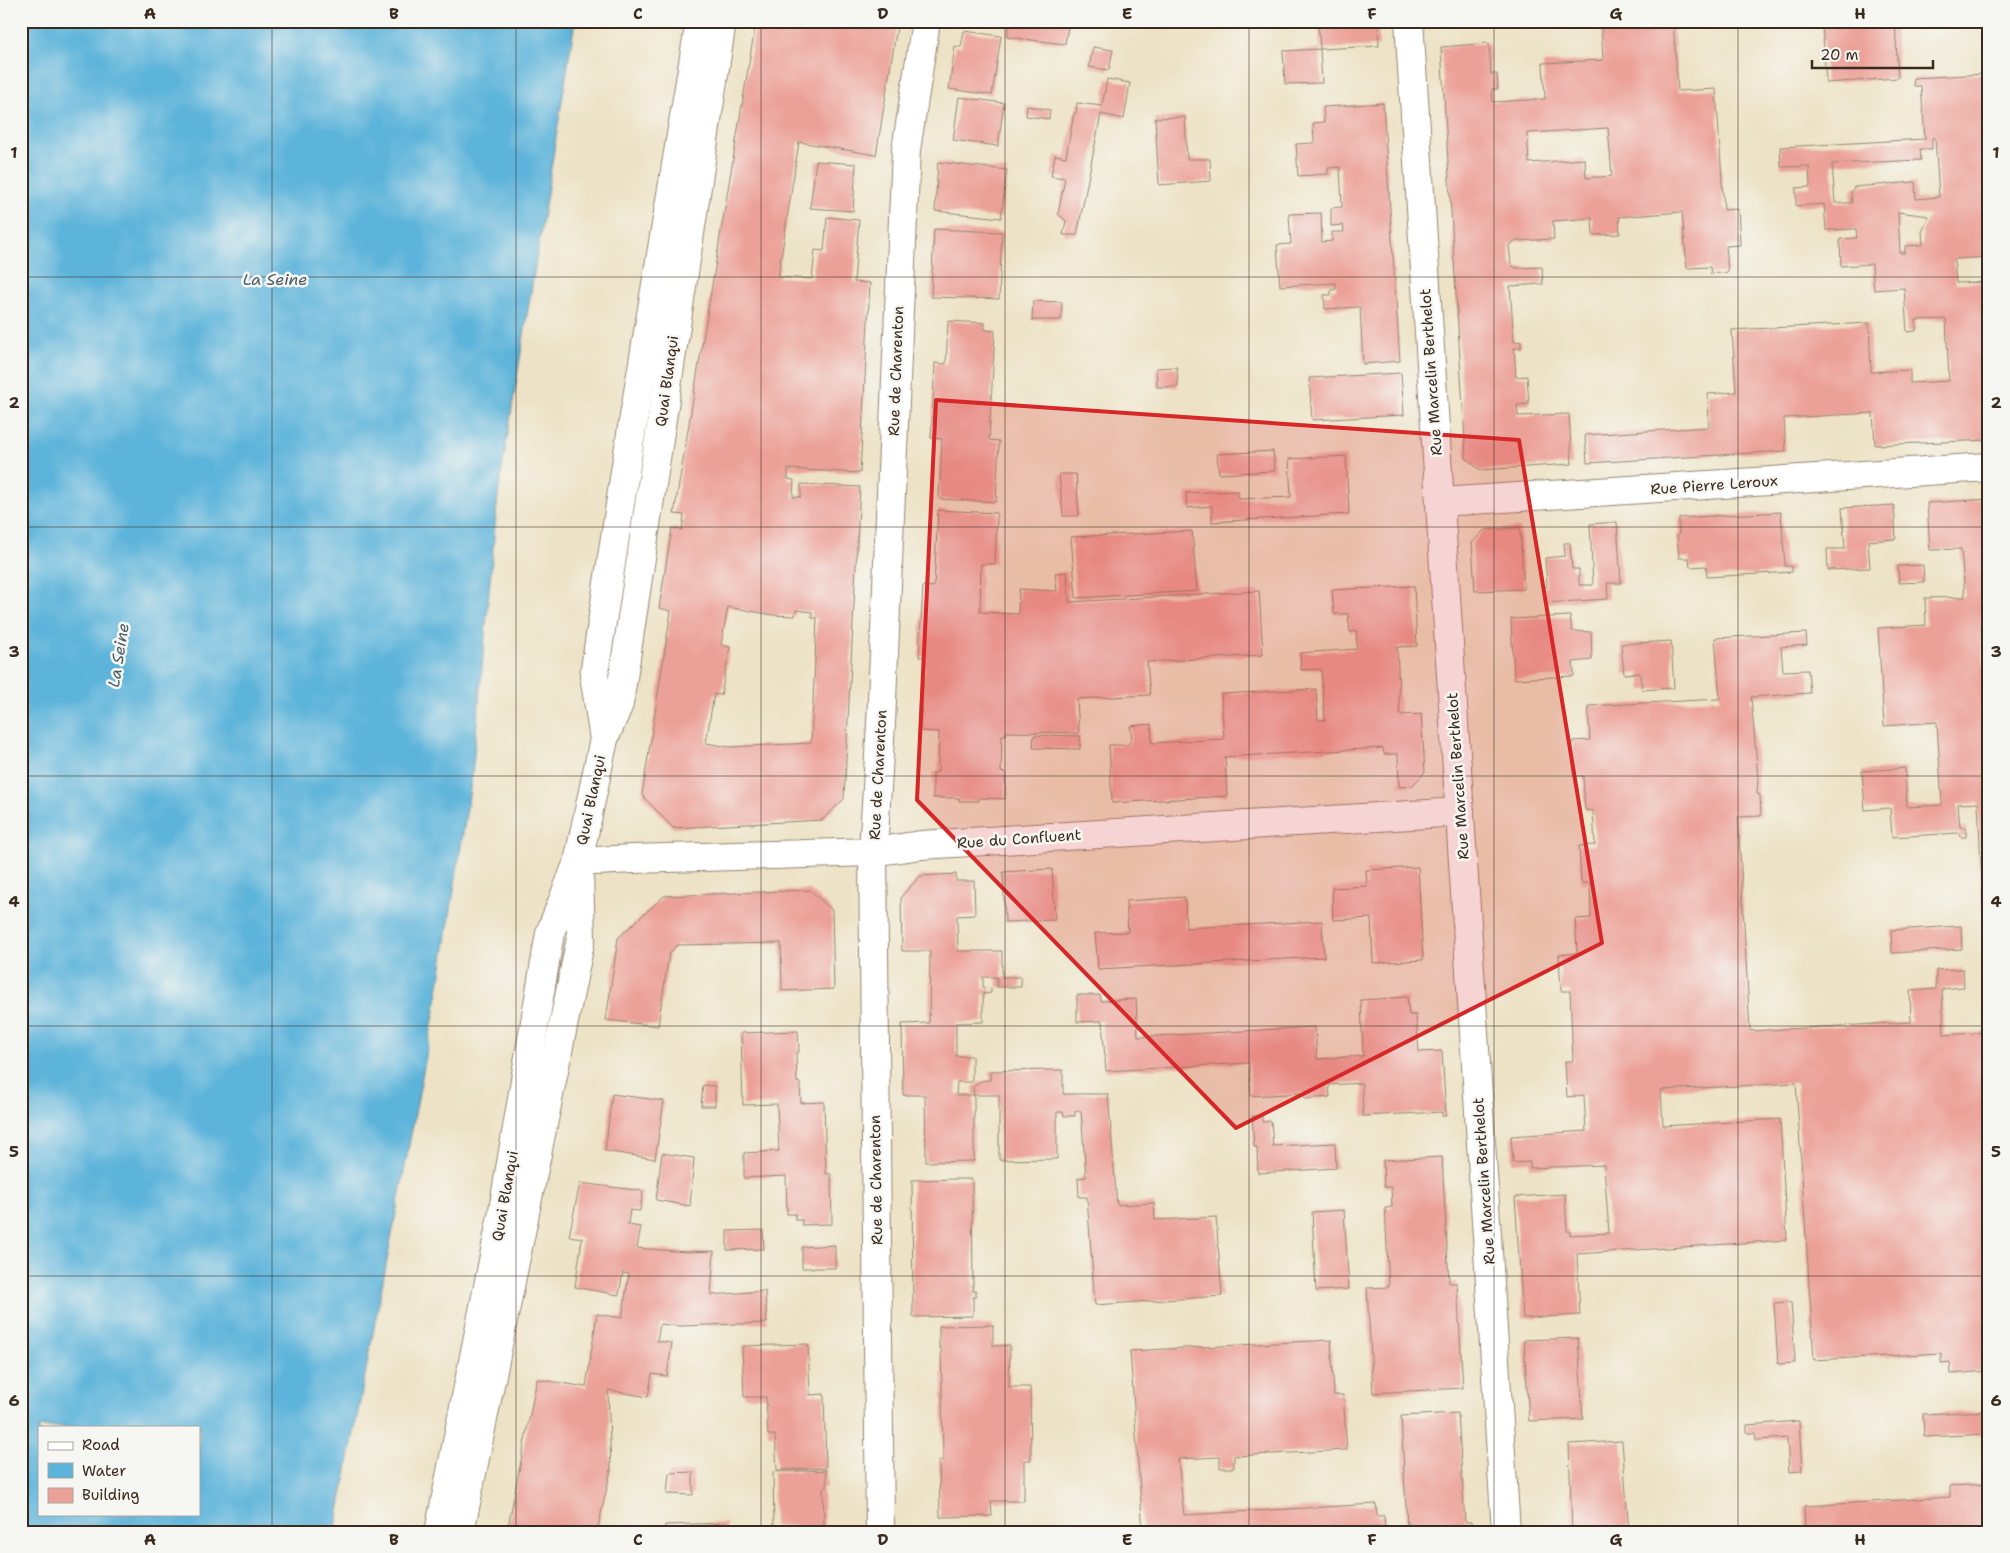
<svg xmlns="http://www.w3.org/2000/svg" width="2010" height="1553" font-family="'Shantell Sans',sans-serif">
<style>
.water{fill:#5db4da;stroke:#4c6f7c;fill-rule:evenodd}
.building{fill:#eca198;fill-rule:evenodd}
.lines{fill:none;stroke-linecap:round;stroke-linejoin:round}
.minor-casing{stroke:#948672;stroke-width:30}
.major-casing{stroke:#948672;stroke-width:30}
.minor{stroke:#fff;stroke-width:28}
.major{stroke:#fff;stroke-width:28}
.marked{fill:#d62828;fill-opacity:0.2;stroke:#d62828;stroke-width:4;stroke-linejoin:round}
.grid{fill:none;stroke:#3b2a1e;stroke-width:1;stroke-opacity:0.55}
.labels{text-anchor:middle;stroke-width:5;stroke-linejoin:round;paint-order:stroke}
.street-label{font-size:15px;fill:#3b2a1e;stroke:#f6f6f2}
.water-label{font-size:16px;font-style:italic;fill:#475a60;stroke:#f6f6f2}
.neatline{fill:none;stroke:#3b2a1e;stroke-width:2}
.grid-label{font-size:16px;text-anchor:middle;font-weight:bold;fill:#3b2a1e}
</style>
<rect width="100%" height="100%" fill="#f6f6f2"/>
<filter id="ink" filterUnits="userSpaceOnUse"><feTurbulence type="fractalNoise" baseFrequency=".02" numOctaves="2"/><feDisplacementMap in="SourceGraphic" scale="10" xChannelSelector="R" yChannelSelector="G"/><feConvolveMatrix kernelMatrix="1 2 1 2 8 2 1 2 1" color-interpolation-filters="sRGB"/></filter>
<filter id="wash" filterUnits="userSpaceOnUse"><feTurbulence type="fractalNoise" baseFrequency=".0096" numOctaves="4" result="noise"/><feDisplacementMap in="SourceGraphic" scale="20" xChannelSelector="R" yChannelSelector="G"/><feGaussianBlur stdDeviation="1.12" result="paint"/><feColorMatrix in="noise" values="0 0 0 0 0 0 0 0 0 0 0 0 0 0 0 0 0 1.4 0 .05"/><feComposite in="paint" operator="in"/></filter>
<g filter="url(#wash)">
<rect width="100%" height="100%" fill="#ede2c5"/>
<path class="water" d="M21,21H575L498,494L472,776L436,1004L335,1532H21ZM39,1427H199V1514H39Z"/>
<g id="blocks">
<g class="building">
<path d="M756,21H898L876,155L799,142L778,277L812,279L815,250L824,251L827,217L859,220L854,282L870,283L860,473L788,469V479L794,480L793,497H801V484L860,487L844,799L822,820L673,828L642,795L671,611L659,608L672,528L682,530L684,515L674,514ZM728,607L773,615L795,616L796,610L812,612V618H817L811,743L729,747L706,743L714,694L721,695L730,647L721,645Z"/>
<path d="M1010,21H1069L1065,44L1007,37Z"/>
<path d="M1318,21H1378L1379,46L1320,49L1322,83L1285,84L1283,51L1320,49Z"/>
<path d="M1601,21H1673L1678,91L1716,89L1724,210L1738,209L1740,245L1726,246L1728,272L1711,274L1710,267L1687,268L1682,212L1619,217L1620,234L1593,235L1592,218L1553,221L1554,239L1515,241L1509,245L1511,264L1515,268L1542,267L1543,284L1510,286L1514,342L1521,341V348H1514L1516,377L1527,376L1529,404L1517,405L1518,416L1569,414L1572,464L1480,470L1466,458L1441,47L1489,43L1491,74H1497L1498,89H1492L1493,102L1545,99L1543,63L1603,60ZM1608,128L1612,176L1586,178L1585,159L1529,163L1527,133Z"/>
<path d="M1822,21H1895L1898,78L1826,83Z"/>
<path d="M964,31L1001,36L992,95L949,89L955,46L961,47Z"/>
<path d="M1093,47L1113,50L1109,70L1089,67Z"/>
<path d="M1986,74L1989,123V257L1954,259L1956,283L1989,282V440L1875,445L1873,413L1784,418L1786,451L1587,463L1585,435L1709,427L1708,394L1736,392L1732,330L1869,323L1871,372L1910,370V383L1949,381L1946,319L1916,320V331L1907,332L1904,288L1874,290L1872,264L1841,266L1840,239L1857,238L1856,229L1826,230L1824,204L1796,206V188L1810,187L1809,166L1781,167L1780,147L1925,139L1921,86H1914L1913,78ZM1932,138H1935L1939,197L1916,199L1915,182L1854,187L1851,192L1852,203H1835L1832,164L1921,160L1920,149H1932ZM1898,212L1929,216L1922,232L1923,245L1905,246V253H1900Z"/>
<path d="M1107,79L1130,83L1124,119L1101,114L1077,235H1063L1066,221L1058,214L1065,178L1051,176L1055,155L1066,157L1074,113H1076L1077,103L1102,106Z"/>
<path d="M959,97L1004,103L998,146L953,140Z"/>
<path d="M1383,103L1400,361L1363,364L1360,307L1325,309L1324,295H1331V290L1336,289V283L1280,286L1277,245L1291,244L1289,214L1321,213L1322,242L1332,241V232H1344L1343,225L1331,226V208L1342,207L1340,167L1328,168V174L1298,176L1296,144L1314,143L1313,123L1324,122L1323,107Z"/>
<path d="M1027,106L1050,110L1049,119L1026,116Z"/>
<path d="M1185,117L1187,159H1210L1211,181L1159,185L1155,118Z"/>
<path d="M816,161L856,164L853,211L810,208Z"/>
<path d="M938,162L1007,170L1001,218L935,211Z"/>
<path d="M934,229L1002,232L999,299L931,297Z"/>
<path d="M1033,301L1062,302L1061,320H1032Z"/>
<path d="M948,321L985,323V330L995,331L989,440L999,441L996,502L939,499L942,439L931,438L935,363L946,364Z"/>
<path d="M1177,367L1178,387H1157L1156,368Z"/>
<path d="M1401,373L1404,415L1312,420L1309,378Z"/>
<path d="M1273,451L1275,471L1219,474L1217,454Z"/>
<path d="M1346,456L1349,514L1212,522V506L1187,508L1186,493L1238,491L1239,499L1291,497L1289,459Z"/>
<path d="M1059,474H1076L1079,516H1063Z"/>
<path d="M1989,499V621L1981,622L1985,682H1989V985H1987L1978,803L1958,804L1960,827H1966V837H1960L1959,833L1892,837L1890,808L1865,810L1862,771L1905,768L1907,807L1942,805L1937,722L1884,726L1878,628L1926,625L1925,598L1965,597L1961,549L1930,550L1927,503Z"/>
<path d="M1894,505L1896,539L1868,541L1870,568L1828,570L1827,549H1845L1842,508Z"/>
<path d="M938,510L997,513L995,564H981L980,612L1018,614L1019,589L1057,591L1055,573L1067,572L1069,602L1259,591L1263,655L1147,662L1150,695L1077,699L1079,733L1006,732V735H1002L1001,772L1006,773L1005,799L979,798V801H959V798H933V773L938,772L939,732L920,731L925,657H919L923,586L934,587Z"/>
<path d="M1781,512L1785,566H1792V572L1707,577L1706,566L1690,567L1689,558H1679L1677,535L1679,534V518Z"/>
<path d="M1617,522L1621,583H1607L1608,599L1545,603L1544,587H1547L1545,558L1565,556L1564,543H1570L1572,569H1579V585H1593L1590,524Z"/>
<path d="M1520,528L1524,589L1475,591L1472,543L1484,530Z"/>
<path d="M1192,531L1197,591L1076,598L1071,537Z"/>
<path d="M1923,565L1924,582L1899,583L1898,566Z"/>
<path d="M1414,586L1417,646L1397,647L1400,715L1421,714L1425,772L1412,786L1399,787L1398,754H1384L1383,748L1258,755L1225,757L1227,796L1112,803L1109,745H1127L1132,739L1130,726L1151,724L1152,743L1224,739L1221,694L1316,689L1318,720H1325L1321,669L1301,670L1300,653L1357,649L1356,631L1350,632L1348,614H1334L1332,590Z"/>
<path d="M1570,616L1572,631L1591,632L1592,660L1573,662L1574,676L1514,679L1511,619Z"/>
<path d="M1806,633L1807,645L1781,647L1783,671L1808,670L1810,693L1751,697L1758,778L1757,794L1760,795L1761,816L1738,817L1750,1031L1911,1022L1910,991L1936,989V970L1963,969L1964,987L1942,989L1944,1035L1989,1032V1371L1951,1374L1950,1362L1941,1363V1353L1814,1360L1796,1083L1661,1090L1663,1126L1780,1119L1787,1240L1577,1254L1580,1315L1523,1318L1515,1197L1565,1194L1567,1231H1570V1235L1609,1233L1604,1165L1530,1168V1162L1513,1163L1511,1136L1586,1131L1584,1095L1567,1097L1565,1061H1573L1570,991H1561L1559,955L1577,953L1575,919L1591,918L1590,883H1581L1579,846L1595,845L1593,811L1585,810L1583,776H1574L1572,741L1590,740L1588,706L1720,699L1715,638Z"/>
<path d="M1671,641L1674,688L1642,690L1640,673L1624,674L1621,644Z"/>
<path d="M1034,735L1080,736V749L1033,748Z"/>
<path d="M1418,867L1423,960L1373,963L1371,918L1333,920L1332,888L1367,886L1366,870Z"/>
<path d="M1052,869L1055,920L1005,922L1003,872Z"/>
<path d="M956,874V881H974L975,915L957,916L958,951H1002V977H1021V987H997V977H983V988L991,989V993L983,994V1022L956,1023V1056H972V1082H957L956,1095H974L973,1087L981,1081L990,1080V1071L1063,1070V1094H1108L1117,1205L1154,1203L1155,1220L1216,1217L1222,1296L1095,1305L1087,1197H1079L1078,1178L1086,1177L1081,1111H1075V1116H1064L1063,1112H1057V1159L999,1160V1095H974V1161L926,1162L925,1095H903L902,1024L929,1023L930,951H902L901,897L920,876Z"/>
<path d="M810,890L832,910L834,989L782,991L781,943L677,945L669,954L658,1026L606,1020L618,938L664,896Z"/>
<path d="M1185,897L1186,928L1322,921L1324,957L1098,969L1095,933L1128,932L1126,901Z"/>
<path d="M1961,926L1962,949L1892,953L1891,930Z"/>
<path d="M1077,995H1100L1101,1001L1136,999L1138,1037L1315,1027L1317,1059L1363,1056L1361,1000L1407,997L1409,1015H1416L1419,1052L1442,1051L1446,1116H1442V1112L1363,1116L1362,1083L1329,1085L1330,1097L1305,1099L1304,1093L1251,1096L1249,1063L1106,1071L1102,1021L1077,1022Z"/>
<path d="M798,1031L799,1052L796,1053L797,1082L800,1083L801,1103L824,1102L826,1174H831L832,1224L802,1225V1220H795V1214H787L786,1176L744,1178V1153L779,1151L777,1104L743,1105L741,1033Z"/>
<path d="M703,1085L715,1086V1106H701Z"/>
<path d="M612,1094L664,1101L655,1159L605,1151Z"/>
<path d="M1252,1116H1262V1122L1271,1121L1273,1146L1335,1143L1336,1168L1258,1173L1257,1147H1254Z"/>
<path d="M662,1153L694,1158L690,1206L656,1200Z"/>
<path d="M1442,1157L1449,1283H1457L1463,1388L1373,1393L1367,1288L1389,1287L1385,1208L1392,1207L1391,1187H1384L1383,1160Z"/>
<path d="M957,1179H972L973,1291H976V1297H973V1316L913,1317L912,1180Z"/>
<path d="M580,1183L643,1191L640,1211L630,1210L628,1225L641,1227L637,1248L686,1252L714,1251L711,1295L765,1291L767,1323L680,1326L660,1324L657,1341L672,1343L667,1376L652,1374L648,1397L608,1390L611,1469L597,1532H507L537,1379L586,1387L597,1314L622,1318L629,1274L623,1273L619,1295L575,1287L582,1238L569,1236Z"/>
<path d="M1344,1210L1349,1289L1316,1291L1312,1212Z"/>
<path d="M763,1230L764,1249L727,1250V1231Z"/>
<path d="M835,1245V1268H802V1247Z"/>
<path d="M1791,1302L1795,1363L1778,1364L1774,1303Z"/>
<path d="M993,1325V1346L1010,1345L1009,1387H1030L1031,1460H1024V1501H991L992,1516L940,1517L939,1461H943L942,1389L941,1348L939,1347V1326Z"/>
<path d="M1578,1338L1583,1419L1529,1421L1524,1340Z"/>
<path d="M1331,1340L1334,1395H1343L1347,1450L1234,1456V1468H1220V1457L1178,1459L1184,1515L1376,1504L1377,1516H1384L1385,1527L1305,1532H1143L1130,1351Z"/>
<path d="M808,1344L810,1395L824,1394L826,1468L777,1470L775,1435H768L766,1397H744L742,1346Z"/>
<path d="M1989,1411V1434L1924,1437L1923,1414Z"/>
<path d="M1458,1413L1465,1522H1471V1532H1380V1530L1417,1528V1525L1407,1526L1401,1416Z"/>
<path d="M1799,1421L1802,1471L1789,1472L1787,1438L1756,1440L1755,1433H1747V1425Z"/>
<path d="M1622,1441L1629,1532H1572L1569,1444Z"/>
<path d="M826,1470L827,1487L823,1488L824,1526H774L773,1472Z"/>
<path d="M693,1472V1495L667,1494L669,1473Z"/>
<path d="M1989,1484V1532H1805L1804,1506L1950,1497V1486Z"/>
<path d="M726,1523V1532H664L665,1525Z"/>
</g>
</g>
</g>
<g filter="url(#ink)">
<use href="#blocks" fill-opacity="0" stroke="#948672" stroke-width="1"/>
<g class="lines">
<defs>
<g id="minor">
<path d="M1409,21L1506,1532"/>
<path d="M1440,502L1989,467"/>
<path d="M578,862L633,859L873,852L921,845L1460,812"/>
<path d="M880,1532L873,852L881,723L906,150L926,21"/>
</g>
<g id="major">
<path d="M604,739L594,675L628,452L700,21"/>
<path d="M439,1532L502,1216L550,933L578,862L604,739L619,704L722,21"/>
<path d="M460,1532L581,938L579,874"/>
</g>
</defs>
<use href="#minor" class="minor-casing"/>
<use href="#major" class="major-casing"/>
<use href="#minor" class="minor"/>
<use href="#major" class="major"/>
</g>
</g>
<path class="marked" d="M936,400L1519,440L1602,943L1236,1128L917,800Z"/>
<path class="grid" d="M272,21V1532M516,21V1532M761,21V1532M1005,21V1532M1249,21V1532M1494,21V1532M1738,21V1532M21,277H1989M21,527H1989M21,776H1989M21,1026H1989M21,1276H1989"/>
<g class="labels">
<g class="street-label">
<text transform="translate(896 371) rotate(-88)" y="5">Rue de Charenton</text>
<text transform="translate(1431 372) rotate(-94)" y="5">Rue Marcelin Berthelot</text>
<text transform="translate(667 381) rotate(-82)" y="5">Quai Blanqui</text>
<text transform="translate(1714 485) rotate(-4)" y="5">Rue Pierre Leroux</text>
<text transform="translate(878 775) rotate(-87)" y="5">Rue de Charenton</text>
<text transform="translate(1458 776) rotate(-94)" y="5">Rue Marcelin Berthelot</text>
<text transform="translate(591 800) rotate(-78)" y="5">Quai Blanqui</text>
<text transform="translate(1019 839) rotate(-4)" y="5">Rue du Confluent</text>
<text transform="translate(876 1180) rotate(-91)" y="5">Rue de Charenton</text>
<text transform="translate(1484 1181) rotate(-94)" y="5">Rue Marcelin Berthelot</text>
<text transform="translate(505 1196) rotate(-80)" y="5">Quai Blanqui</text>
</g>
<g class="water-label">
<text x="275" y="285">La Seine</text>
<text transform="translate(118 655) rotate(-81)" y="6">La Seine</text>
</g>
</g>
<rect width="2010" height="1553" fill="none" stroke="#f6f6f2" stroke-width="55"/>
<rect x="38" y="1426" width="162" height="90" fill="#f6f6f2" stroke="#aba49d"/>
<rect x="48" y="1442" width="25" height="8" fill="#ffffff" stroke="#aba49d"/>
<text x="82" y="1450" font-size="15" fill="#3b2a1e">Road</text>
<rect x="48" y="1463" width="25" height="15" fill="#5db4da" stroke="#aba49d"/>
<text x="82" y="1476" font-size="15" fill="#3b2a1e">Water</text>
<rect x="48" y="1488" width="25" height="15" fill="#eca198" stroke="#aba49d"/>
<text x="82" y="1500" font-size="15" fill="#3b2a1e">Building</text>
<path d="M1812 60v8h121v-8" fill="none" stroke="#3b2a1e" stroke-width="2.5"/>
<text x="1820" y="60" font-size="15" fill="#3b2a1e" stroke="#f6f6f2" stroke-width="4" paint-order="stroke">20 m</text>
<rect x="28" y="28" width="1954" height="1498" class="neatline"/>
<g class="grid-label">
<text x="150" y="19">A</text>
<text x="394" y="19">B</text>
<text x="638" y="19">C</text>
<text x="883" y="19">D</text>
<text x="1127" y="19">E</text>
<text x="1372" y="19">F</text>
<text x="1616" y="19">G</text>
<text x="1860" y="19">H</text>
<text x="14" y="158">1</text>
<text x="1996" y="158">1</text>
<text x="14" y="408">2</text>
<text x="1996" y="408">2</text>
<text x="14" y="657">3</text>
<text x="1996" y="657">3</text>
<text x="14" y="907">4</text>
<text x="1996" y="907">4</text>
<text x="14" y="1157">5</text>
<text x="1996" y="1157">5</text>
<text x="14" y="1406">6</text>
<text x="1996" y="1406">6</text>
<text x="150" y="1545">A</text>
<text x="394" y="1545">B</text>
<text x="638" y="1545">C</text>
<text x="883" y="1545">D</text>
<text x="1127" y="1545">E</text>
<text x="1372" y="1545">F</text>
<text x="1616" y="1545">G</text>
<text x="1860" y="1545">H</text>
</g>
</svg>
